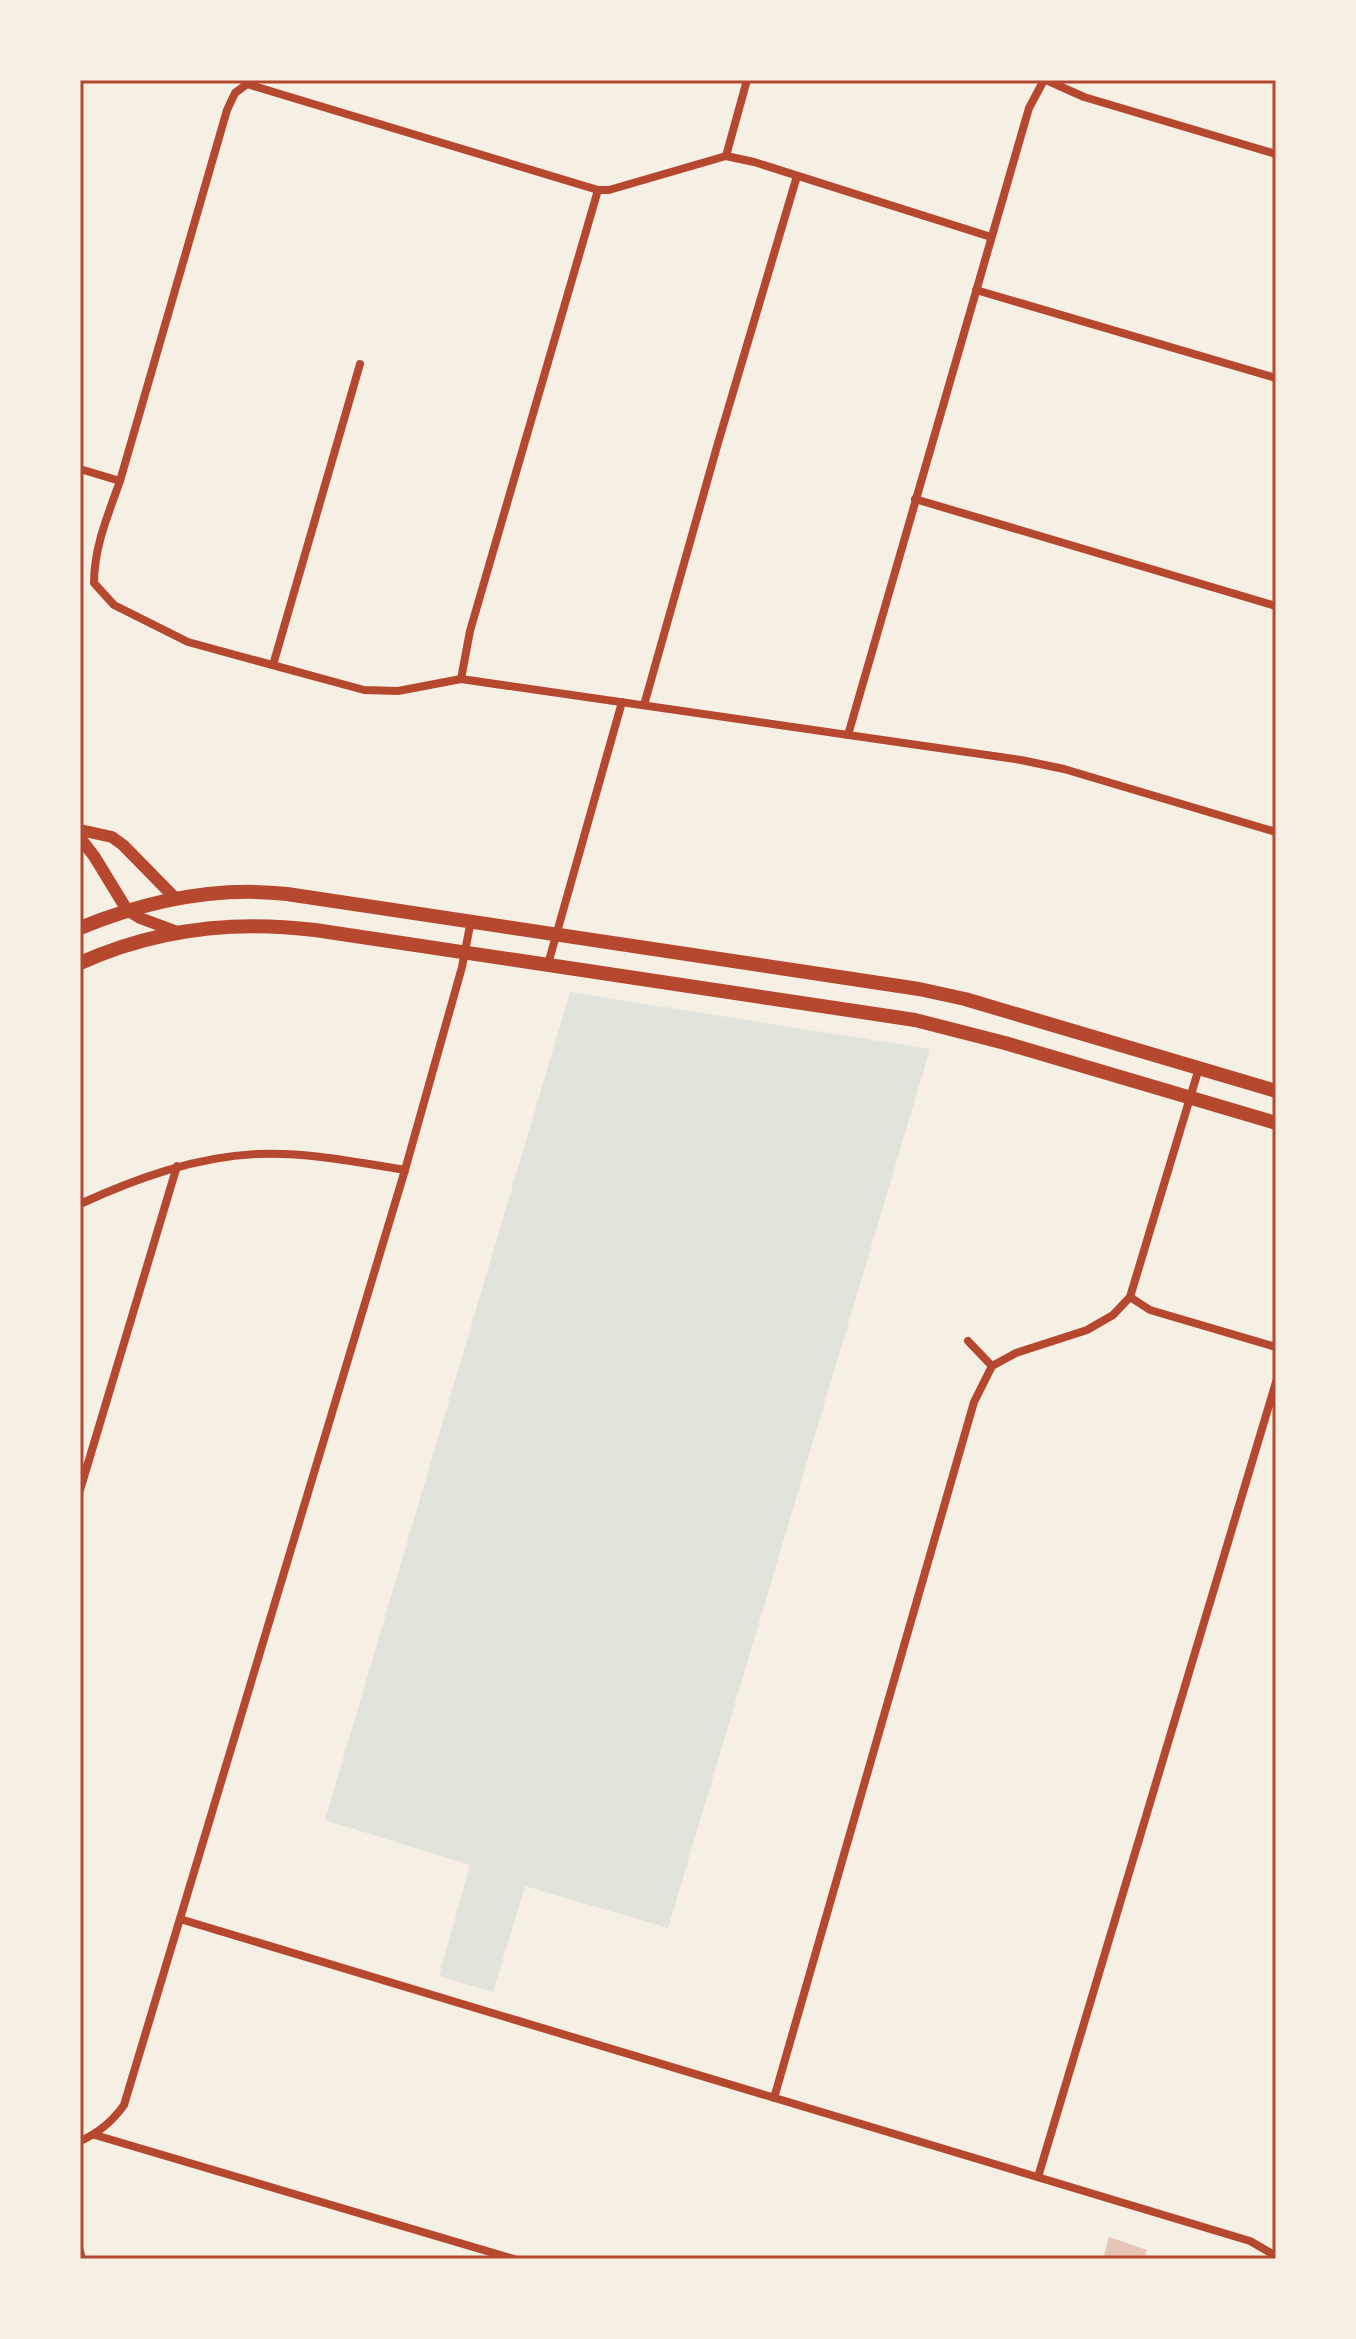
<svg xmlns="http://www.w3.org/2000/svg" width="1356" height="2339" font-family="Spectral,serif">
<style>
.green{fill:#e2e4dc}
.building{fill:#e6c5b7}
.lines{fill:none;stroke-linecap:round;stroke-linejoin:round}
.minor{stroke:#b5482f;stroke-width:8}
.secondary{stroke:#b5482f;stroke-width:12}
.trunk{stroke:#b5482f;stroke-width:14}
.neatline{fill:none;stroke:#b5482f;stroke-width:3}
</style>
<rect width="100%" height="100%" fill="#f6efe4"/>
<path class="green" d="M570,992L930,1049L668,1928L525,1886L493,1992L439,1976L470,1865L325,1820Z"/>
<path class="building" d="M1109,2237L1147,2250L1144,2259H1103Z"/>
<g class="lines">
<g class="minor">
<path d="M1046,80L1084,97L1276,154"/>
<path d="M726,156L747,80"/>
<path d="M991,237L754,162L726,156L609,190H598L247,84L235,93L227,110L120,481C108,515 94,547 94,583L114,605L188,642L364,690L398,691L461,679L1021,760L1064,769L1276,832"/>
<path d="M976,290L1276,378"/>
<path d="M80,469L120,481"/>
<path d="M915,499L1276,606"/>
<path d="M273,665L360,364"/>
<path d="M461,679L470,631L598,190"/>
<path d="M644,705L718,443L797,176"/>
<path d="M848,735L1029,108L1044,80"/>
<path d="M548,964L622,702"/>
<path d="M80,1204C137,1178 195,1157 258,1154C307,1152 356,1162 405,1170"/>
<path d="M1130,1297L1150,1310L1276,1347"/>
<path d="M968,1341L992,1366"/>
<path d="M80,1490L177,1166"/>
<path d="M180,1919L1250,2241L1276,2256"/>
<path d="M774,2098L974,1402L992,1366L1016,1353L1087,1330L1113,1315L1130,1297L1199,1068"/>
<path d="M95,2135L514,2259"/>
<path d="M80,2141C99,2133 112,2122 124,2105L405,1170L462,967L471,920"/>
<path d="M1038,2177L1276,1382"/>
<path d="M80,2251L82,2259"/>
</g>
<g class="secondary">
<path d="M80,830L112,837L123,845L176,899"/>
<path d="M80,838L94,856L127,910L140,918L175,931"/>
</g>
<g class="trunk">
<path d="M80,928C146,901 216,886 287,894L919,989L965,999L1276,1091"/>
<path d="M80,963C155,929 234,920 315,930L915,1020L1005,1043L1276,1123"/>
</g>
</g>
<rect width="1356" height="2339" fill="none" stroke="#f6efe4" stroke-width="164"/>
<rect x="82" y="82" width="1192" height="2175" class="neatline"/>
</svg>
